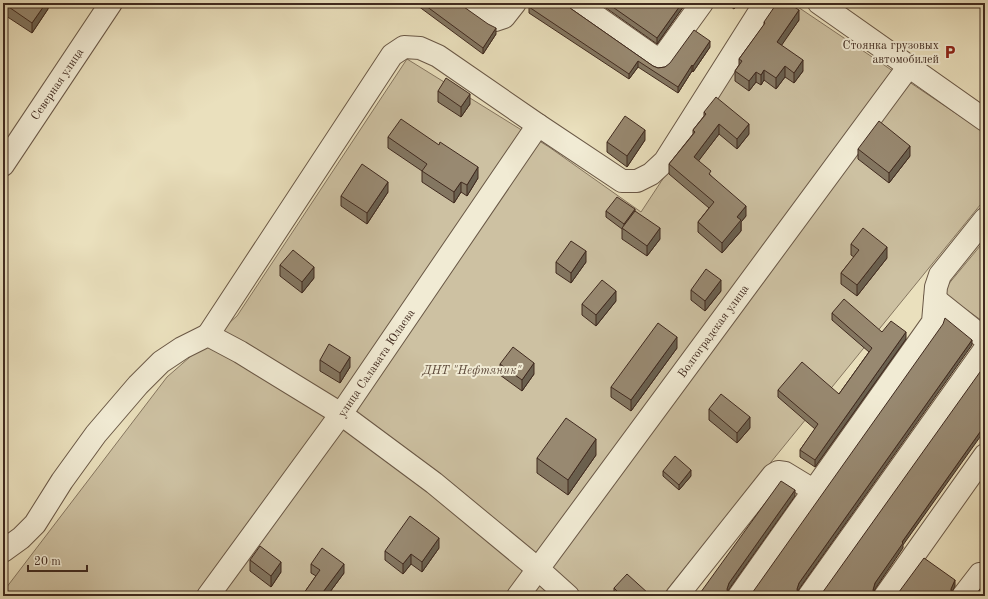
<svg xmlns="http://www.w3.org/2000/svg" width="988" height="599" font-family="'Old Standard TT',serif">
<style>
.green{fill:#cdc1a2;stroke:#867660}
.lines{fill:none;stroke-linecap:round;stroke-linejoin:round}
.minor-casing{stroke:#6a5846;stroke-width:24}
.minor{stroke:#f1ebd4;stroke-width:22}
.wall{fill:#837661;stroke:#402a1f}
.shaded-wall{fill:#6a604f;stroke:#402a1f}
.building{fill:#988971;stroke:#402a1f}
.labels{text-anchor:middle;stroke-width:4;stroke-linejoin:round;paint-order:stroke}
.poi-label{font-size:12px;fill:#402a1f;stroke:#f1ebd4;text-anchor:end}
.street-label{font-size:12px;fill:#402a1f;stroke:#f1ebd4}
.park-label{font-size:12px;font-style:italic;fill:#5c4839;stroke:#f1ebd4}
</style>
<rect width="100%" height="100%" fill="#eae0bd"/>
<filter id="stains"><feTurbulence type="fractalNoise" baseFrequency=".005" numOctaves="4"/><feColorMatrix values="0 0 0 0 .2 0 0 0 0 .09 0 0 0 0 .02 0 0 0 .5 -.17"/></filter>
<radialGradient id="worn" r=".72"><stop offset=".6" stop-color="#630" stop-opacity="0"/><stop offset="1" stop-color="#630" stop-opacity=".3"/></radialGradient>
<g class="green">
<path d="M779,3H792L985,133V199L662,596H3V592L167,377L237,316L407,59L549,147L641,212Z"/>
<path d="M985,240V323L942,292Z"/>
</g>
<g class="lines">
<defs>
<g id="minor">
<path d="M472,3L495,20L504,17L515,3"/>
<path d="M577,3L660,61L702,3"/>
<path d="M819,3L985,120"/>
<path d="M3,165L111,3"/>
<path d="M935,299L985,339"/>
<path d="M208,335L392,55L404,47L420,48L438,56L538,125L622,181H637L651,174L665,161L765,3"/>
<path d="M3,551L21,538L35,524L62,481L96,434L138,385L161,362L182,348L208,335L240,352L341,414L434,483L538,569L568,596"/>
<path d="M208,596L341,414L538,125"/>
<path d="M518,596L909,66"/>
<path d="M677,596L773,475L778,472L785,473L813,490"/>
<path d="M739,596L933,322L936,287L940,275L985,219"/>
<path d="M809,596L985,349"/>
<path d="M885,596L985,455"/>
<path d="M963,596L980,574"/>
</g>
</defs>
<use href="#minor" class="minor-casing"/>
<use href="#minor" class="minor"/>
</g>
<g class="wall">
<path d="M3,3H48V9L32,33L3,14Z"/>
<path d="M414,3H461L464,7L496,34L483,54Z"/>
<path d="M599,3H686L657,44Z"/>
<path d="M726,3H738L734,9Z"/>
<path d="M529,7L570,8L653,66L658,68L665,67L710,47L693,72L692,71L678,93L638,67L629,79L529,13Z"/>
<path d="M799,20L781,45L803,71L794,83L785,77L776,89L764,80L761,85L756,82L749,91L735,81V71L739,65V59L764,25V22Z"/>
<path d="M438,91L470,104L461,117L438,102Z"/>
<path d="M704,112L749,134L737,149L719,134L698,161L746,216L741,222V231L722,253L698,232V222L709,208L669,174V164L693,134V130L704,116Z"/>
<path d="M388,137L478,178L467,196L461,192L454,203L422,182V171L388,148Z"/>
<path d="M645,140L627,167L607,152V142Z"/>
<path d="M858,149L910,156L889,183L858,159Z"/>
<path d="M388,192L367,224L341,206V196Z"/>
<path d="M606,211L635,212L660,239L647,256L622,239V229L606,217Z"/>
<path d="M851,244L887,258L857,296L841,284V273L854,257L851,255Z"/>
<path d="M556,262H586L571,283L556,273Z"/>
<path d="M280,265L314,278L302,293L280,276Z"/>
<path d="M691,290L721,291L705,311L691,300Z"/>
<path d="M616,301L596,326L582,315V304Z"/>
<path d="M832,313L882,332L906,339L815,467L800,457V450L815,429L778,397V390L839,394L869,352L832,320Z"/>
<path d="M677,348L631,411L611,397V387Z"/>
<path d="M320,360L350,367L340,383L320,371Z"/>
<path d="M500,364L534,374L522,391L500,375Z"/>
<path d="M709,409L750,428L737,443L709,420Z"/>
<path d="M596,455L568,495L537,473V458Z"/>
<path d="M663,471L691,476L679,490L663,476Z"/>
<path d="M439,548L422,572L411,564L403,574L385,560V551Z"/>
<path d="M250,560L281,572L271,587L250,571Z"/>
<path d="M311,564L344,573L327,596H304V593L316,576L311,573Z"/>
<path d="M614,588L649,596H614Z"/>
</g>
<g class="shaded-wall">
<path d="M46,3H48V9L32,33V23Z"/>
<path d="M682,3H686L657,44V38Z"/>
<path d="M734,3H738L734,9Z"/>
<path d="M799,10V20L777,52V42Z"/>
<path d="M496,28V34L483,54V48Z"/>
<path d="M710,41V47L693,72V66Z"/>
<path d="M803,60V71L794,83V73Z"/>
<path d="M638,61V67L629,79V74Z"/>
<path d="M692,65V71L678,93V87Z"/>
<path d="M785,66V77L776,89V78Z"/>
<path d="M764,70V80L761,85V75Z"/>
<path d="M756,72V82L749,91V81Z"/>
<path d="M470,94V104L461,117V107Z"/>
<path d="M719,124V134L694,167V157Z"/>
<path d="M749,124V134L737,149V139Z"/>
<path d="M645,130V140L627,167V156Z"/>
<path d="M910,146V156L889,183V173Z"/>
<path d="M478,167V178L467,196V185Z"/>
<path d="M388,182V192L367,224V213Z"/>
<path d="M461,182V192L454,203V192Z"/>
<path d="M746,206V216L741,222V231L722,253V243L737,217Z"/>
<path d="M635,209V215L624,230V224Z"/>
<path d="M660,228V239L647,256V246Z"/>
<path d="M887,247V258L857,296V285Z"/>
<path d="M586,251V262L571,283V273Z"/>
<path d="M314,267V278L302,293V282Z"/>
<path d="M721,280V291L705,311V301Z"/>
<path d="M616,291V301L596,326V315Z"/>
<path d="M906,332V339L815,467V460Z"/>
<path d="M677,337V348L631,411V400Z"/>
<path d="M972,340V345L799,589L797,594V589L799,583Z"/>
<path d="M350,357V367L340,383V373Z"/>
<path d="M534,363V374L522,391V380Z"/>
<path d="M750,417V428L737,443V433Z"/>
<path d="M985,425V430L903,545V548L875,589L873,595V590L875,583L902,542Z"/>
<path d="M596,439V455L568,495V480Z"/>
<path d="M691,470V476L679,490V485Z"/>
<path d="M795,490V496L729,589L727,594V589L729,583Z"/>
<path d="M439,538V548L422,572V562Z"/>
<path d="M411,554V564L403,574V564Z"/>
<path d="M281,562V572L271,587V576Z"/>
<path d="M344,564V573L327,596H320Z"/>
<path d="M955,580V586L951,594V589Z"/>
</g>
<g class="building">
<path d="M3,3H46L32,23Z"/>
<path d="M422,3H461L464,7L488,24L496,28L483,48Z"/>
<path d="M532,3H566L570,8L653,66L658,68L665,67L670,63L694,30L710,41L693,66L692,65L678,87L638,61L629,74L529,7Z"/>
<path d="M607,3H682L657,38Z"/>
<path d="M777,3H788L799,10L777,42L803,60L794,73L785,66L776,78L764,70L761,75L756,72L749,81L735,71L742,61L739,59L765,23L764,22Z"/>
<path d="M446,78L470,94L461,107L438,91Z"/>
<path d="M716,97L749,124L737,139L719,124L694,157L711,171L709,174L746,206L737,217L741,220L722,243L698,222L714,202L669,164L695,132L693,130L706,114L704,112Z"/>
<path d="M625,116L645,130L627,156L607,142Z"/>
<path d="M401,119L439,145L440,142L478,167L467,185L461,182L454,192L422,171L427,164L388,137Z"/>
<path d="M879,121L910,146L889,173L858,149Z"/>
<path d="M362,164L388,182L367,213L341,196Z"/>
<path d="M617,197L635,209L624,224L606,211Z"/>
<path d="M635,211L660,228L647,246L622,228Z"/>
<path d="M863,228L887,247L857,285L841,273L859,250L851,244Z"/>
<path d="M571,241L586,251L571,273L556,262Z"/>
<path d="M293,250L314,267L302,282L280,265Z"/>
<path d="M706,269L721,280L705,301L691,290Z"/>
<path d="M602,280L616,291L596,315L582,304Z"/>
<path d="M844,299L882,332L891,321L906,332L815,460L800,450L818,424L778,390L802,362L839,394L872,348L832,313Z"/>
<path d="M945,318L972,340L799,583L797,589L798,596H750L943,324Z"/>
<path d="M658,323L677,337L631,400L611,387Z"/>
<path d="M329,344L350,357L340,373L320,360Z"/>
<path d="M513,347L534,363L522,380L500,364Z"/>
<path d="M985,365V425L902,542L903,543L875,583L873,590L874,596H820Z"/>
<path d="M721,394L750,417L737,433L709,409Z"/>
<path d="M566,418L596,439L568,480L537,458Z"/>
<path d="M675,456L691,470L679,485L663,471Z"/>
<path d="M781,481L795,490L729,583L727,589L728,596H698Z"/>
<path d="M410,516L439,538L422,562L411,554L403,564L385,551Z"/>
<path d="M260,546L281,562L271,576L250,560Z"/>
<path d="M322,548L344,564L320,596H308L304,593L320,570L311,564Z"/>
<path d="M924,558L955,580L951,589V595L952,596H896Z"/>
<path d="M627,574L649,594L647,596H622L614,588Z"/>
<path d="M985,582V596H975Z"/>
</g>
<defs>
<symbol id="parking-bare" viewBox="-9 -9 18 18"><path d="M-3.5-5.5H1a3.5 3.5 0 0 1 0 7H-1V5.5H-3.5ZM-1-3.4V-.6H.8a1.4 1.4 0 0 0 0-2.8Z" fill="#8f2418" stroke="#f1ebd4" stroke-width="2.5" paint-order="stroke"/></symbol>
</defs>
<g fill-rule="evenodd">
<use href="#parking-bare" x="940" y="42" width="20" height="20"/>
</g>
<g class="labels">
<g class="poi-label">
<text x="939" y="49">Стоянка грузовых<tspan x="939" dy="14">автомобилей</tspan></text>
</g>
<g class="street-label">
<text transform="translate(57 84) rotate(-56)" y="4">Северная улица</text>
<text transform="translate(713 331) rotate(-54)" y="4">Волгоградская улица</text>
<text transform="translate(376 363) rotate(-56)" y="4">улица Салавата Юлаева</text>
</g>
<g class="park-label">
<text x="472" y="374">ДНТ "Нефтяник"</text>
</g>
</g>
<rect width="988" height="599" fill="none" stroke="#eae0bd" stroke-width="16"/>
<rect x="4" y="4" width="980" height="591" fill="none" stroke="#402a1f" stroke-width="2"/>
<rect x="8" y="8" width="972" height="583" fill="none" stroke="#402a1f"/>
<path d="M28 565v6h59v-6" fill="none" stroke="#402a1f" stroke-width="2"/>
<text x="34" y="565" font-size="12" fill="#402a1f" stroke="#f1ebd4" stroke-width="3" paint-order="stroke">20 m</text>
<rect width="100%" height="100%" filter="url(#stains)"/>
<rect width="100%" height="100%" fill="url(#worn)"/>
</svg>
